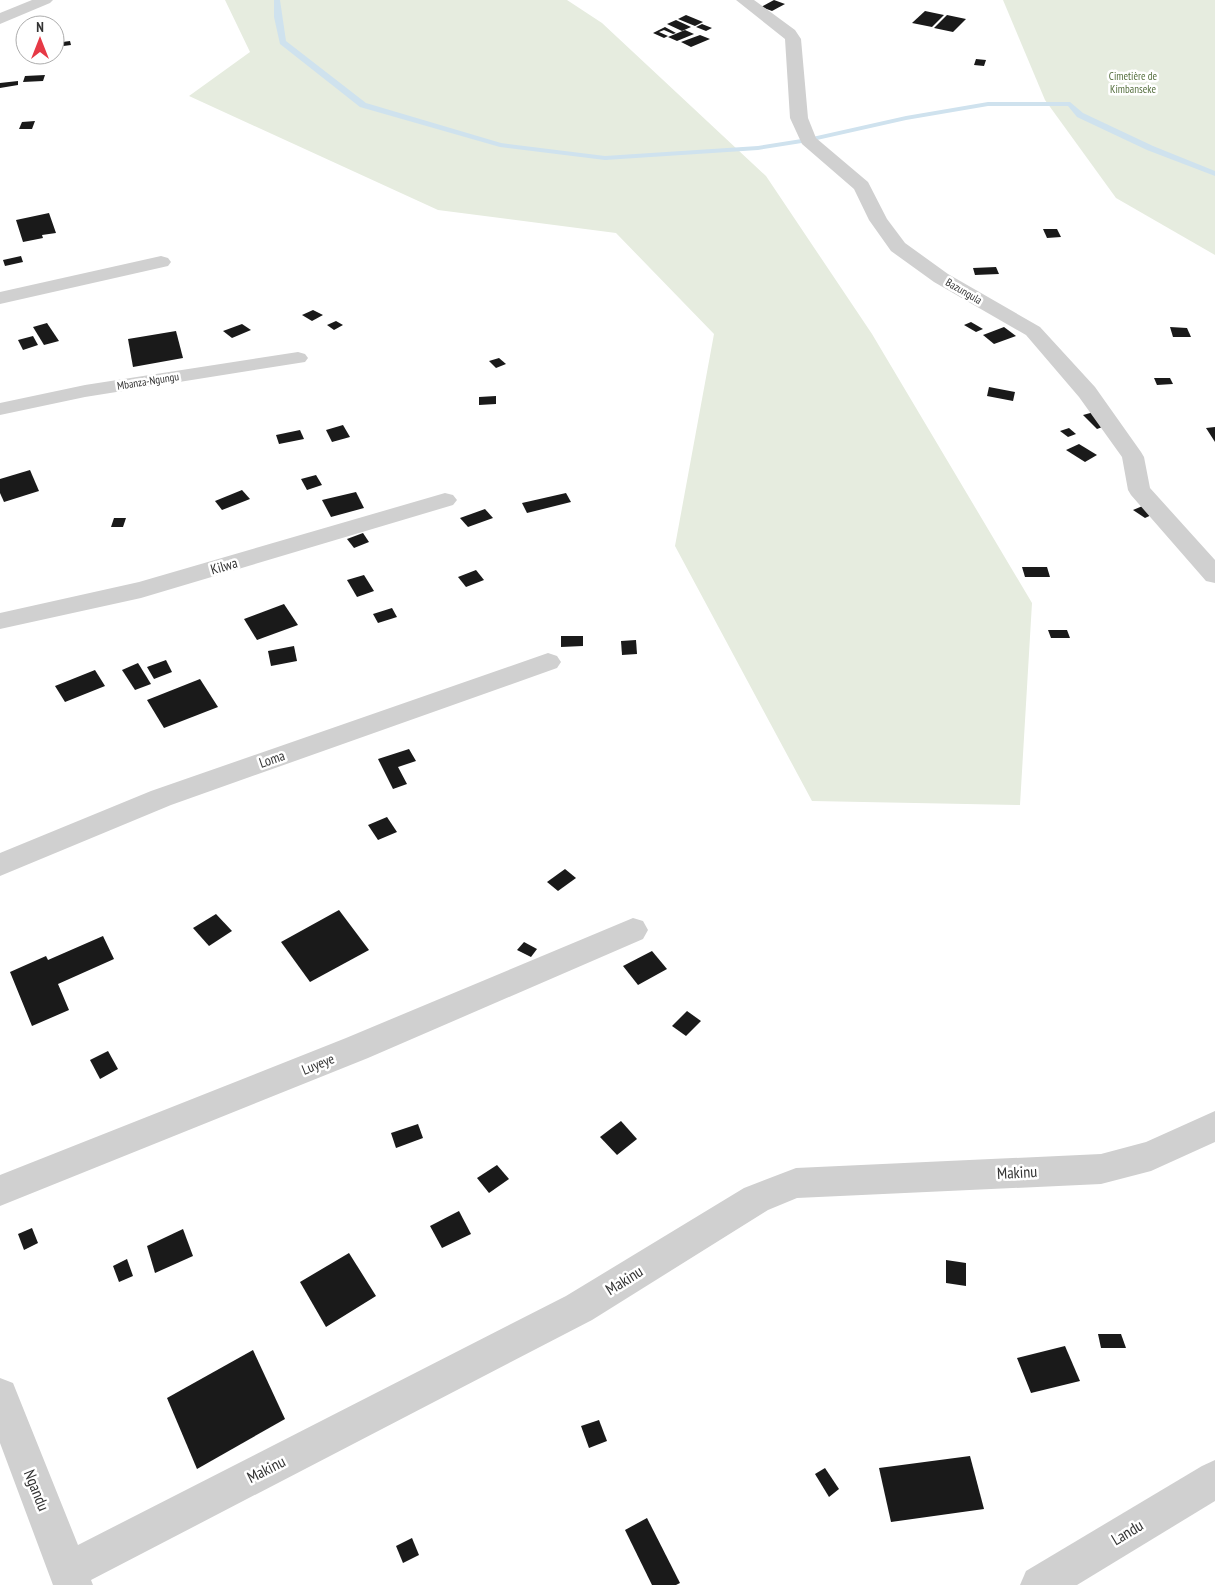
<svg xmlns="http://www.w3.org/2000/svg" width="1215" height="1585" font-family="'PT Sans Narrow',sans-serif">
<style>
.green{fill:#e6ecdf}
.lines{fill:none;stroke-linecap:round;stroke-linejoin:round}
.stream{fill:#cfe2ee;fill-rule:evenodd}
.building{fill:#1a1a1a}
.minor{fill:#d0d0d0;fill-rule:evenodd}
.labels{text-anchor:middle;stroke-width:5;stroke-linejoin:round;paint-order:stroke}
.far-park-label{font-size:11px;fill:#56703f;stroke:#fff}
.far-street-label{font-size:11px;fill:#333;stroke:#fff}
.street-label{font-size:14px;fill:#333;stroke:#fff}
.near-street-label{font-size:16px;fill:#333;stroke:#fff}
</style>
<rect width="100%" height="100%" fill="#fff"/>
<g class="green">
<path d="M225,0H567L602,23L766,176L872,334L1032,603L1020,805L812,801L675,546L714,334L616,233L438,210L189,96L250,52Z"/>
<path d="M1003,0H1215V255L1116,198L1045,100Z"/>
</g>
<g class="lines">
<path class="stream" d="M274,0H280L286,41L366,103L501,143L605,156L758,146L808,138L906,116L988,102H1070L1083,113L1153,146L1215,171V176L1147,150L1077,117L1068,106H988L906,120L808,142L758,150L605,160L500,147L360,107L280,44L274,17Z"/>
</g>
<g class="building">
<path d="M774,0L785,4L772,11L761,7Z"/>
<path d="M925,11L944,15L932,27L912,23Z"/>
<path d="M686,15L703,22L695,26L678,19Z"/>
<path d="M947,15L966,19L953,32L934,28Z"/>
<path d="M676,20L691,27L682,31L667,24Z"/>
<path d="M702,24L712,28L706,31L696,27Z"/>
<path d="M665,27L676,33L673,34L664,30L659,32L668,36L664,38L653,33Z"/>
<path d="M685,30L694,34L677,41L668,37Z"/>
<path d="M700,35L710,39L691,47L681,42Z"/>
<path d="M70,41L71,45L56,47L55,43Z"/>
<path d="M976,59L986,60L984,66L974,65Z"/>
<path d="M45,75L43,81L23,82L25,76Z"/>
<path d="M18,81V85L0,88V83Z"/>
<path d="M35,121L32,129H19L22,122Z"/>
<path d="M49,213L56,233L42,235L43,238L23,242L16,220Z"/>
<path d="M1043,229H1057L1061,237L1047,238Z"/>
<path d="M21,256L23,262L5,266L3,260Z"/>
<path d="M996,267L999,274L975,275L973,268Z"/>
<path d="M313,310L323,315L312,321L302,315Z"/>
<path d="M336,321L343,325L334,330L327,325Z"/>
<path d="M971,322L983,329L976,332L964,325Z"/>
<path d="M47,323L59,341L44,345L33,327Z"/>
<path d="M242,324L251,330L232,338L223,331Z"/>
<path d="M1004,327L1016,336L994,344L983,335Z"/>
<path d="M1170,327L1187,328L1191,337H1173Z"/>
<path d="M176,331L183,358L133,367L128,339Z"/>
<path d="M33,336L38,345L23,350L18,340Z"/>
<path d="M499,358L506,364L496,368L489,361Z"/>
<path d="M1154,378H1170L1173,384L1157,385Z"/>
<path d="M989,387L1015,392L1013,401L987,396Z"/>
<path d="M496,396V404L479,405V397Z"/>
<path d="M1094,412L1108,425L1097,429L1083,415Z"/>
<path d="M343,425L350,437L332,442L326,430Z"/>
<path d="M1215,427V442L1206,428Z"/>
<path d="M1069,428L1076,434L1068,437L1060,431Z"/>
<path d="M300,430L304,439L279,444L276,435Z"/>
<path d="M1079,444L1097,455L1085,462L1066,450Z"/>
<path d="M30,470L39,491L4,502L0,493V479Z"/>
<path d="M316,475L322,485L307,490L301,479Z"/>
<path d="M242,490L250,499L222,510L215,501Z"/>
<path d="M356,492L364,508L331,517L322,500Z"/>
<path d="M566,493L571,502L527,513L522,503Z"/>
<path d="M1145,505L1156,513L1145,518L1133,510Z"/>
<path d="M485,509L493,518L468,527L460,518Z"/>
<path d="M114,518H126L123,527H111Z"/>
<path d="M363,533L369,542L354,548L347,539Z"/>
<path d="M1022,567H1047L1050,577H1025Z"/>
<path d="M476,570L484,580L466,587L458,577Z"/>
<path d="M364,575L374,591L357,597L347,580Z"/>
<path d="M284,604L298,625L257,640L244,619Z"/>
<path d="M392,608L397,617L378,623L373,614Z"/>
<path d="M1048,630H1067L1070,638H1051Z"/>
<path d="M561,636H583V646L561,647Z"/>
<path d="M636,640L637,654L622,655L621,641Z"/>
<path d="M294,646L297,661L271,666L268,651Z"/>
<path d="M166,660L172,672L154,679L147,667Z"/>
<path d="M138,663L151,684L135,690L122,670Z"/>
<path d="M95,670L105,686L65,702L55,686Z"/>
<path d="M200,679L218,707L164,728L147,700Z"/>
<path d="M409,749L416,761L398,767L407,784L393,789L378,759Z"/>
<path d="M387,817L397,832L378,840L368,825Z"/>
<path d="M565,869L576,878L558,891L547,882Z"/>
<path d="M339,910L369,950L310,982L281,942Z"/>
<path d="M216,914L232,931L209,946L193,928Z"/>
<path d="M103,936L114,959L58,984L69,1010L32,1026L10,972L46,956L48,960Z"/>
<path d="M524,942L537,949L531,957L517,950Z"/>
<path d="M652,951L667,969L638,985L623,966Z"/>
<path d="M687,1011L701,1021L686,1036L672,1026Z"/>
<path d="M108,1051L118,1069L100,1079L90,1060Z"/>
<path d="M621,1121L637,1139L617,1155L600,1137Z"/>
<path d="M418,1124L423,1138L396,1148L391,1133Z"/>
<path d="M497,1165L509,1179L489,1193L477,1178Z"/>
<path d="M459,1211L471,1234L442,1248L430,1226Z"/>
<path d="M32,1228L38,1243L24,1250L18,1234Z"/>
<path d="M183,1229L193,1256L155,1273L147,1246Z"/>
<path d="M349,1253L376,1296L326,1327L300,1282Z"/>
<path d="M127,1259L133,1276L119,1282L113,1266Z"/>
<path d="M946,1260L966,1263V1286L946,1283Z"/>
<path d="M1098,1334H1121L1126,1348H1101Z"/>
<path d="M1065,1346L1080,1381L1031,1393L1017,1358Z"/>
<path d="M253,1350L285,1419L197,1469L167,1398Z"/>
<path d="M599,1420L607,1441L589,1448L581,1426Z"/>
<path d="M970,1456L984,1509L891,1522L879,1468Z"/>
<path d="M825,1468L839,1489L829,1497L815,1474Z"/>
<path d="M647,1518L680,1583L676,1585H652L625,1530Z"/>
<path d="M412,1538L419,1555L403,1563L396,1546Z"/>
</g>
<g class="lines">
<g class="minor">
<path d="M32,0H53L50,3L0,24V13Z"/>
<path d="M736,0H754L795,30L801,39L808,118L816,138L868,182L887,219L905,243L948,274L1040,327L1095,387L1141,452L1144,457L1150,488L1215,560V583L1206,581L1131,495L1128,490L1122,457L1079,397L1026,335L934,282L891,251L869,220L854,189L802,144L790,118L785,39Z"/>
<path d="M161,256L168,258L171,262L168,266L0,304V292Z"/>
<path d="M298,352L305,354L308,358L305,362L85,397L0,415V403L85,385Z"/>
<path d="M445,493L453,495L457,500L453,505L141,598L0,629V613L139,582Z"/>
<path d="M548,653L557,656L561,662L557,668L171,805L0,876V853L151,791Z"/>
<path d="M633,918L643,921L648,930L643,939L368,1058L0,1206V1175L346,1038Z"/>
<path d="M1215,1111V1142L1151,1171L1101,1184L797,1198L768,1210L592,1320L91,1580L93,1585H53L0,1443V1378L13,1383L78,1545L566,1296L744,1188L796,1168L1101,1154L1146,1142Z"/>
<path d="M1215,1460V1501L1077,1585H1020L1026,1571L1202,1466Z"/>
</g>
</g>
<g class="labels">
<g class="far-park-label">
<text x="1133" y="80">Cimetière de<tspan x="1133" dy="13">Kimbanseke</tspan></text>
</g>
<g class="far-street-label">
<text transform="translate(964 291) rotate(30)" y="4">Bazungula</text>
<text transform="translate(148 381) rotate(-9)" y="4">Mbanza-Ngungu</text>
</g>
<g class="street-label">
<text transform="translate(224 566) rotate(-16)" y="5">Kilwa</text>
<text transform="translate(272 759) rotate(-19)" y="5">Loma</text>
<text transform="translate(318 1064) rotate(-22)" y="5">Luyeye</text>
</g>
<g class="near-street-label">
<text transform="translate(1017 1172) rotate(-3)" y="6">Makinu</text>
<text transform="translate(624 1280) rotate(-32)" y="6">Makinu</text>
<text transform="translate(266 1469) rotate(-27)" y="6">Makinu</text>
<text transform="translate(37 1490) rotate(68)" y="6">Ngandu</text>
<text transform="translate(1127 1532) rotate(-31)" y="6">Landu</text>
</g>
</g>
<g transform="translate(40 40)"><circle r="24" fill="#ffffff" stroke="#adadad"/>
<path d="M0-4L9 19L0 12L-9 19Z" fill="#e63946"/>
<text y="-8" font-size="14" font-weight="bold" text-anchor="middle" fill="#333333">N</text>
</g>
</svg>
